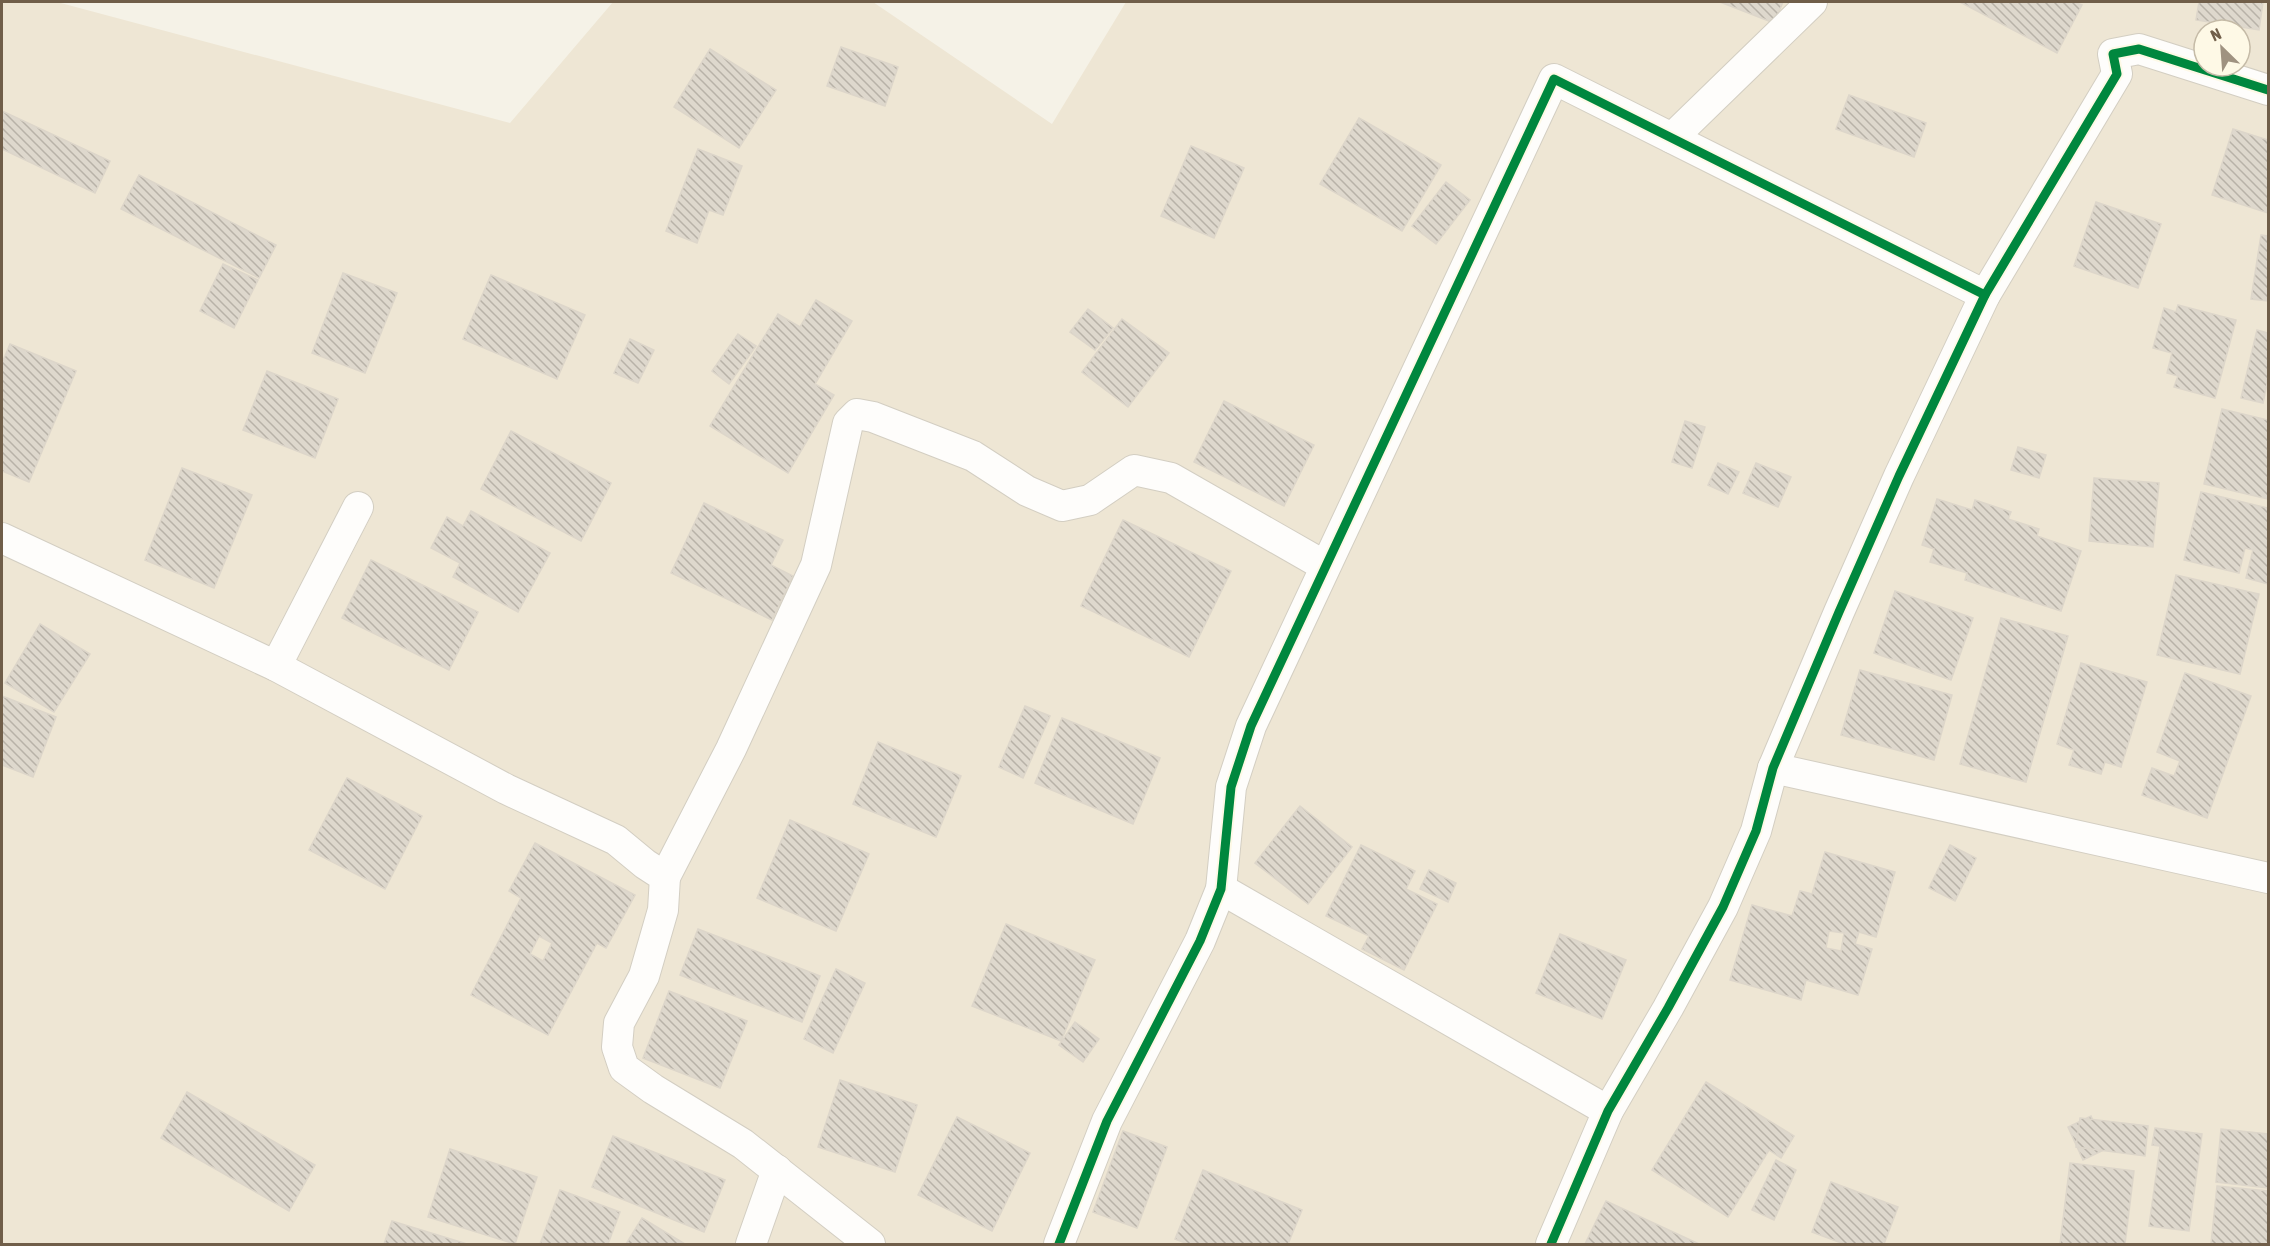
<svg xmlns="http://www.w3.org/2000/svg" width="2270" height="1246" font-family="'Asap Condensed',sans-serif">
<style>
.residential{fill:#eee6d4;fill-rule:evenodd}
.building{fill:url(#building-back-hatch);stroke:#ddd6ca;stroke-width:1.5;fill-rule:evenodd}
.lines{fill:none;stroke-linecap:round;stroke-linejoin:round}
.street-casing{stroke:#d3cec2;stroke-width:32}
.street{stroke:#fefdfb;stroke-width:30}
.cycleway-casing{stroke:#fef9e6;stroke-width:13}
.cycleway{stroke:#00873e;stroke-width:9}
</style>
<defs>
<pattern id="building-back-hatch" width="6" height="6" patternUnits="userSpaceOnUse" patternTransform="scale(1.5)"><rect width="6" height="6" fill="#ded8cd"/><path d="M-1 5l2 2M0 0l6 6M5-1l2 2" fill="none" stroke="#b8b2a8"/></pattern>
</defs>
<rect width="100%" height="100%" fill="#f5f2e7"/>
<path class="residential" d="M2,2H57L510,123L613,2H873L1052,124L1126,2H2268V1244H2ZM2204,30H2240V66H2204Z"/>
<g class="building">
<path d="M1720,2H1783L1774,23Z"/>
<path d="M1960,2H2074L2082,5L2057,53Z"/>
<path d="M2199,2H2263L2259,30L2196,20Z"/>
<path d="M841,47L898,67L885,106L827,86Z"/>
<path d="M710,49L776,90L739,148L674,107Z"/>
<path d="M1849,95L1926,123L1914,157L1836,129Z"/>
<path d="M2,111L110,161L95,193L2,149Z"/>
<path d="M1359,118L1441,165L1402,231L1320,184Z"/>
<path d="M2233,129L2268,140V213L2212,195Z"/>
<path d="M1191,146L1244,168L1214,238L1161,216Z"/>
<path d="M698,149L742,166L723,215L709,210L697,243L666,231Z"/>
<path d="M139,175L276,245L259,278L121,209Z"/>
<path d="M1446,182L1470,200L1436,244L1412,226Z"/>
<path d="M2096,202L2161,224L2138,288L2074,266Z"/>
<path d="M2261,235L2268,236V301L2251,299Z"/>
<path d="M223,264L258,280L234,328L200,311Z"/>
<path d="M343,273L397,293L365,373L312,353Z"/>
<path d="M491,275L585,315L557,379L463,339Z"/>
<path d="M816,300L852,321L815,384L834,395L788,473L710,426L778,314L800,327Z"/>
<path d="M2178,305L2236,320L2215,398L2174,387L2178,376L2167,373L2172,353L2153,348L2164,308L2176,312Z"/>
<path d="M1088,309L1113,328L1095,350L1070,332Z"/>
<path d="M1122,319L1169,353L1128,407L1082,372Z"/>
<path d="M2257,330L2268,333V379L2263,403L2241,398Z"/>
<path d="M738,334L756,346L729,384L712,371Z"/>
<path d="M630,339L654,350L638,383L614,373Z"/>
<path d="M10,344L76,371L29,482L2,471V363Z"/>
<path d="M267,371L338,399L315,458L243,430Z"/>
<path d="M1224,401L1314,445L1284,506L1194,462Z"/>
<path d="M2222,409L2268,420V499L2204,484Z"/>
<path d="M1685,421L1705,427L1692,468L1672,462Z"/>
<path d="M511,431L611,483L581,541L481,489Z"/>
<path d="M2018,447L2046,455L2039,478L2011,470Z"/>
<path d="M1718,463L1739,472L1728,494L1708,485Z"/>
<path d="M1756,463L1791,477L1778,507L1743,493Z"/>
<path d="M182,468L252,495L214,588L145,560Z"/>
<path d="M2094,478L2159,483L2153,547L2089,541Z"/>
<path d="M2201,492L2268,508V584L2246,578L2253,550L2245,548L2239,573L2184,560Z"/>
<path d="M1937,499L1972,510L1975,500L2011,512L2008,519L2039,529L2037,536L2081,551L2061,611L1965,580L1967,573L1930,562L1934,549L1922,545Z"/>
<path d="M704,503L783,540L771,565L793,576L772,620L671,573Z"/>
<path d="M471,511L550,553L518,612L453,577L460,563L431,548L447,517L463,526Z"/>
<path d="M1123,520L1231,571L1189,657L1081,606Z"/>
<path d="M371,560L478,612L449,670L342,618Z"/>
<path d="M2176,575L2259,594L2240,674L2157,655Z"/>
<path d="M1895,591L1973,618L1951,680L1874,653Z"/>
<path d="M2001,618L2068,636L2026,782L1960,764Z"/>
<path d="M40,624L90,654L54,712L5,683Z"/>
<path d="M2081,663L2147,682L2121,767L2105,762L2101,774L2069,765L2074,750L2057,744Z"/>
<path d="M1860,670L1952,695L1934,760L1841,735Z"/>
<path d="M2185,673L2251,696L2207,818L2142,795L2152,768L2174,776L2180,761L2157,752Z"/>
<path d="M2,696L56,717L33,777L2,765Z"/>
<path d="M1025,706L1050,716L1023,778L999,767Z"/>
<path d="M1062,718L1160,758L1133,824L1035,783Z"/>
<path d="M878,742L961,776L936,837L853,804Z"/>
<path d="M347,778L422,816L385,889L309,850Z"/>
<path d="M1300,806L1352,847L1308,904L1255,863Z"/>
<path d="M790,820L869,854L836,931L757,898Z"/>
<path d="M535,843L635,895L606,948L597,943L548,1035L471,995L521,898L509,891ZM539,936L552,943L543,961L530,954Z"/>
<path d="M1361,845L1415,871L1406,889L1437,904L1404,970L1362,949L1369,936L1326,916Z"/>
<path d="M1950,845L1976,858L1955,901L1929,888Z"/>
<path d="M1825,852L1895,872L1876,937L1859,932L1855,944L1872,949L1858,995L1806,980L1801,1000L1730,980L1752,905L1792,916L1800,891L1812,894ZM1829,931L1844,933L1841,951L1826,948Z"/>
<path d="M1429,870L1456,883L1448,902L1420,889Z"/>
<path d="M1006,924L1095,960L1061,1041L972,1006Z"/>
<path d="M698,929L820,976L802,1022L680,975Z"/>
<path d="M1560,934L1626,960L1602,1019L1536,993Z"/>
<path d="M836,969L865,983L833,1053L804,1039Z"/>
<path d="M669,991L747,1021L720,1088L643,1058Z"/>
<path d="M1075,1022L1099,1039L1083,1062L1059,1045Z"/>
<path d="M840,1080L917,1105L895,1172L818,1147Z"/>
<path d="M1706,1082L1794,1136L1781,1158L1769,1150L1728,1217L1652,1170Z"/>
<path d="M187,1092L315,1165L289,1211L161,1138Z"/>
<path d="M2091,1116L2106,1149L2083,1160L2068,1127Z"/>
<path d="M957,1117L1030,1153L992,1231L918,1195Z"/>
<path d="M2080,1118L2148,1126L2145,1156L2076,1147Z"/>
<path d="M2155,1128L2202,1134L2189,1231L2149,1226L2160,1146L2152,1145Z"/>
<path d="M2221,1129L2268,1134V1188L2216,1182Z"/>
<path d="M1123,1131L1167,1147L1137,1228L1093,1212Z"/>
<path d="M613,1136L725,1180L704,1232L592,1187Z"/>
<path d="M450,1149L537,1177L515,1244L428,1217Z"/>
<path d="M1776,1160L1796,1170L1774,1220L1752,1210Z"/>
<path d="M2070,1163L2134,1171L2125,1244H2060Z"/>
<path d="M1203,1170L1302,1210L1288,1244H1188L1175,1239Z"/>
<path d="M1831,1182L1898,1207L1884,1244H1844L1812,1232Z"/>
<path d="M2217,1186L2268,1191V1244H2211Z"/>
<path d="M560,1190L620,1212L608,1244H540Z"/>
<path d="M1606,1201L1699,1244H1585Z"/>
<path d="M642,1218L685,1244H626Z"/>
<path d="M392,1221L467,1244H384Z"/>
</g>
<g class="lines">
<defs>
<g id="street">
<path d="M1672,138L1812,2"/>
<path d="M2,538L276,666L506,789L616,840L645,864L665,877L663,910L644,976L619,1023L617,1047L624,1068L653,1089L743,1144L870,1244"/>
<path d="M276,666L358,507"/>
<path d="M1773,768L2268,878"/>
<path d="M665,877L731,749L816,565L848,423L857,414L873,417L973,456L1027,491L1062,506L1090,500L1134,470L1171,478L1325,566"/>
<path d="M1221,889L1608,1111"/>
<path d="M751,1244L777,1170"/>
<path d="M1059,1244L1107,1121L1200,941L1221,889L1231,787L1251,726L1554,79L1985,295"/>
<path d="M1551,1244L1608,1111L1668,1008L1723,907L1756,831L1773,768L1839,612L1899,476L1985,295L2117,74L2113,54L2139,49L2268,90"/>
</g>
</defs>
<use href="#street" class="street-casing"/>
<use href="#street" class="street"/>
<defs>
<g id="cycleway">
<path d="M1059,1244L1107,1121L1200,941L1221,889L1231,787L1251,726L1554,79L1985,295"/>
<path d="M1551,1244L1608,1111L1668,1008L1723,907L1756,831L1773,768L1839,612L1899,476L1985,295L2117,74L2113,54L2139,49L2268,90"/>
</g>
</defs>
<use href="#cycleway" class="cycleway-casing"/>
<use href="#cycleway" class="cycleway"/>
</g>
<rect width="2270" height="1246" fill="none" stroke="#705e49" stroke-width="6"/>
<g transform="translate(2222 48) rotate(335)"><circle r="28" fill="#fef9e6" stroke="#c5bba7" stroke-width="1.5"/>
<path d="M0-4.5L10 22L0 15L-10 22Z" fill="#9f9280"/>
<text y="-9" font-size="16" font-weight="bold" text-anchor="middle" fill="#705e49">N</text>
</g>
</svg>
